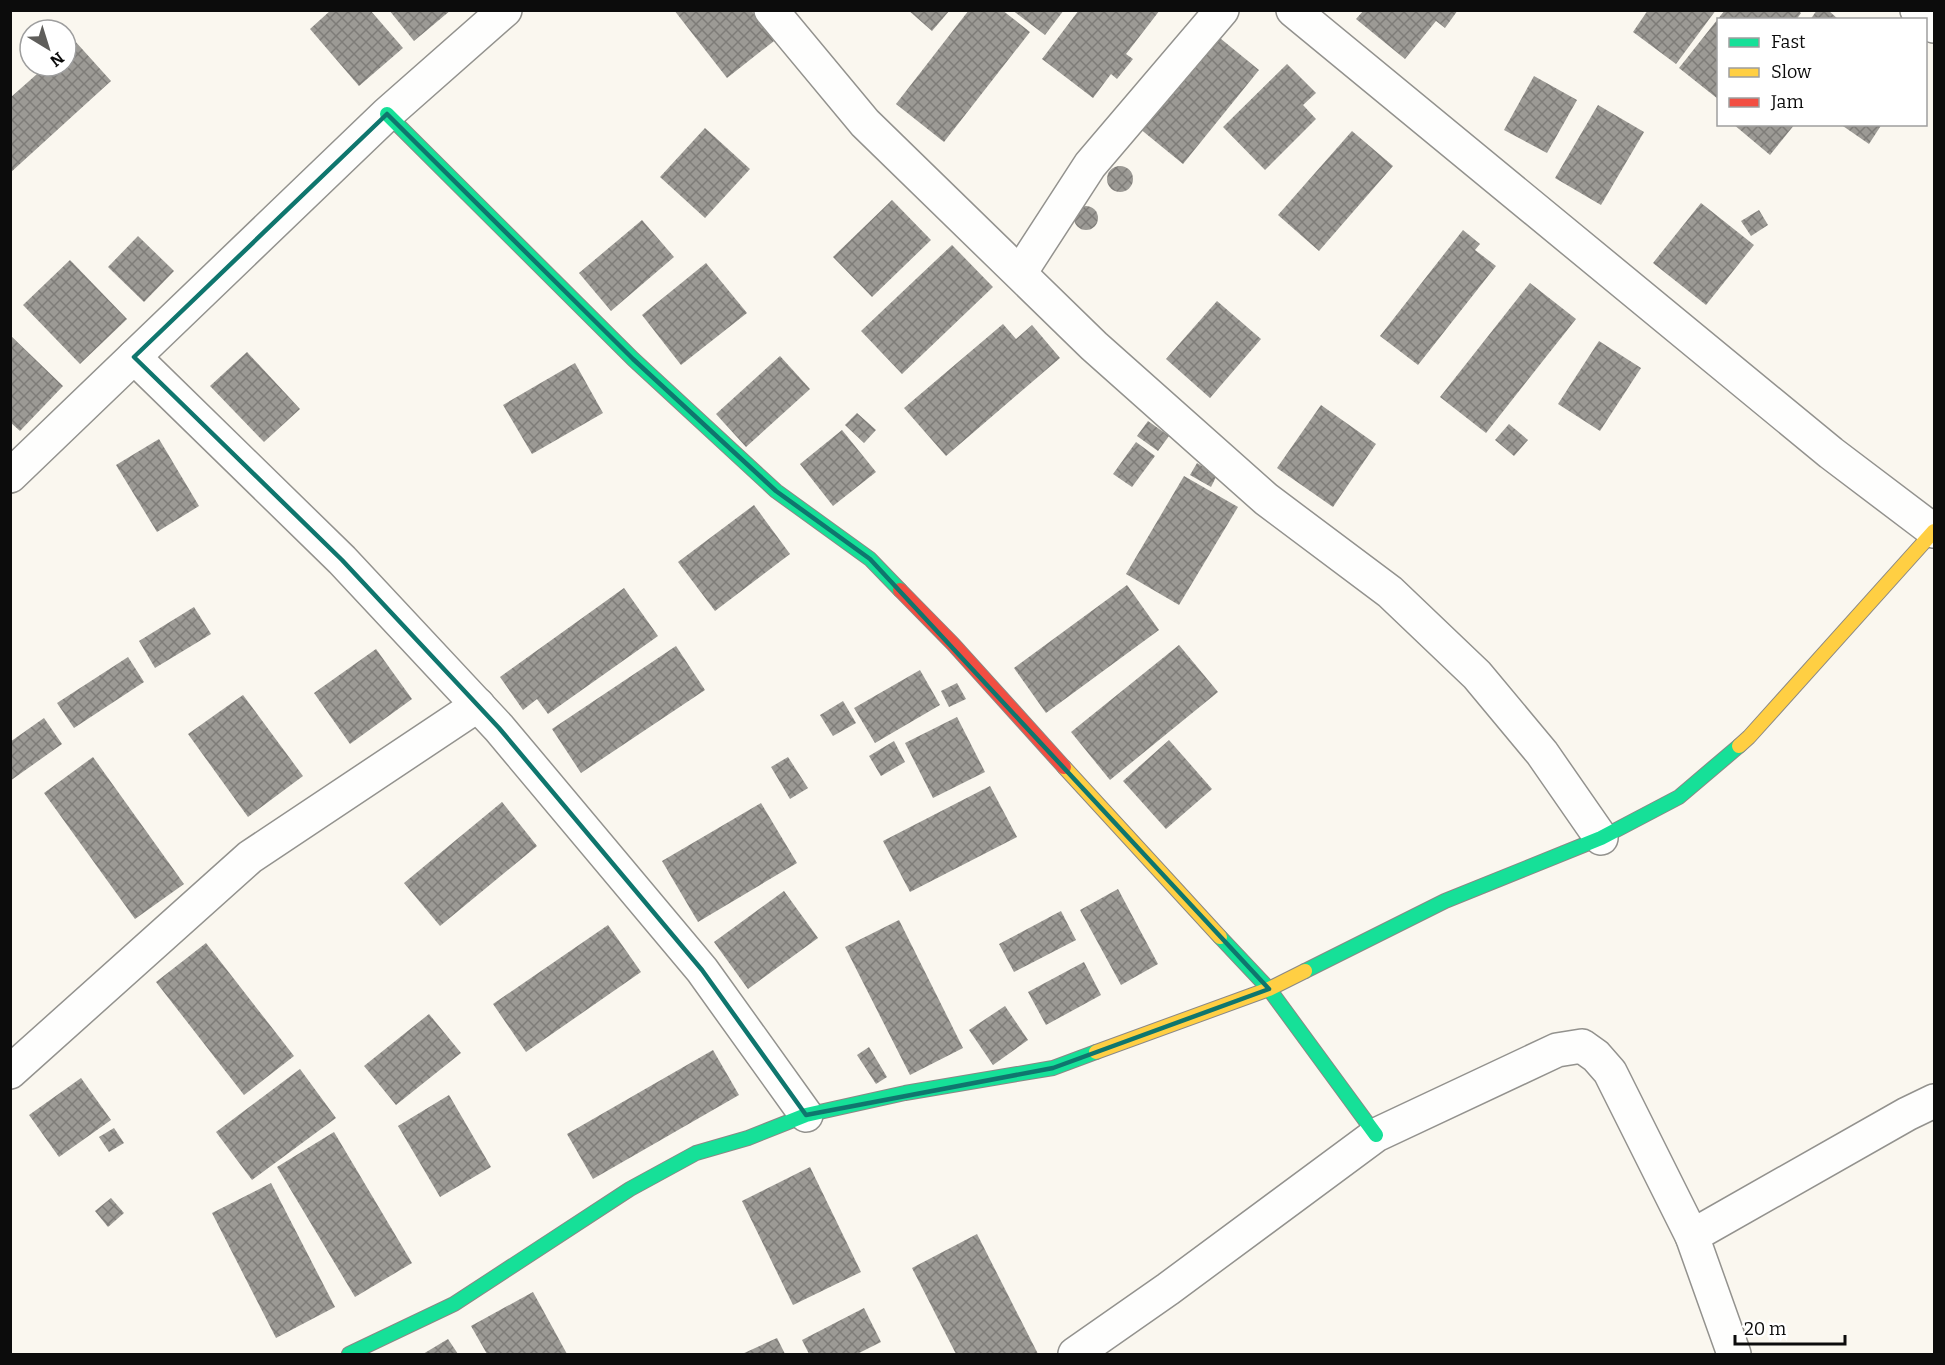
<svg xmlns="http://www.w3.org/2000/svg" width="1945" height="1365" font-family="Bitter,serif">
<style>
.building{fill:url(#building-cross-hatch)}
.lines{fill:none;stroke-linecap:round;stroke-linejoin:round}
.street-casing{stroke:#93928e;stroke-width:36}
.fast-casing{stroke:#8a8885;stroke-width:16}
.slow-casing{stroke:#8a8885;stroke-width:16}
.jam-casing{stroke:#8a8885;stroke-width:16}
.street{stroke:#fefefd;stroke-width:33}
.fast{stroke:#16e098;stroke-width:14}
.slow{stroke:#ffcf43;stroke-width:14}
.jam{stroke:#f24e42;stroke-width:14}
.marked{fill:none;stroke:#0f766e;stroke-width:4.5;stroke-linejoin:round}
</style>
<defs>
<pattern id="building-cross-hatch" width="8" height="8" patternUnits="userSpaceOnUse" patternTransform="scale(1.5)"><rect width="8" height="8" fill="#9c9a95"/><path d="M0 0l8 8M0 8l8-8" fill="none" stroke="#7e7c78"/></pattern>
</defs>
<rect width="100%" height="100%" fill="#faf7ef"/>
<g class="building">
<path d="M331,10H370L403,48L359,86L310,29Z"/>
<path d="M389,10H451L414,41Z"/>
<path d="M674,10H751L774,41L727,78Z"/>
<path d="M908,10H950L932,31Z"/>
<path d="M969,10H1002L1030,32L944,142L896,104Z"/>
<path d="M1012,10H1064L1045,35Z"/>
<path d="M1079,10H1160L1126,54L1133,59L1117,79L1111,74L1093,98L1042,59Z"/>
<path d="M1364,10H1458L1445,28L1436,21L1405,59L1356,19Z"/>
<path d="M1648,10H1716L1676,64L1633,32Z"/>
<path d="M1725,10H1797L1801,13L1796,20H1718V99L1679,68Z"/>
<path d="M1817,10H1828L1839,20H1810Z"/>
<path d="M1215,34L1259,70L1183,164L1139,128Z"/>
<path d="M74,40L111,81L10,173V98L46,66H66V48Z"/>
<path d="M1287,64L1316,93L1303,105L1316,119L1265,170L1223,127Z"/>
<path d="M1534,76L1577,100L1547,153L1504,130Z"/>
<path d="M1598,105L1644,132L1601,205L1555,178Z"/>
<path d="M1733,124H1795L1770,155Z"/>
<path d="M1840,124H1882L1869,144Z"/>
<path d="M705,128L750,169L705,218L660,177Z"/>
<path d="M1352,131L1393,166L1319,251L1278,215Z"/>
<circle cx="1120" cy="179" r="13"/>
<path d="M892,200L931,240L872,297L833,257Z"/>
<path d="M1701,203L1754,245L1706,305L1653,263Z"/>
<circle cx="1086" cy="218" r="12"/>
<path d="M1759,210L1768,225L1751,236L1741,221Z"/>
<path d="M642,220L674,257L611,311L579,273Z"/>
<path d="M1463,230L1480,244L1475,250L1496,266L1418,365L1380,336Z"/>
<path d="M138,236L174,271L144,302L108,267Z"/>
<path d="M952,245L993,287L902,374L861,331Z"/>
<path d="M70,260L127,319L80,364L23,305Z"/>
<path d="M706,263L747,313L681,365L642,315Z"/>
<path d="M1530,283L1576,319L1486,433L1440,397Z"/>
<path d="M1217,301L1261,339L1210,398L1166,359Z"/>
<path d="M1003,324L1016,339L1032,325L1060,358L946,456L904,408Z"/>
<path d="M10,335L63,386L20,431L10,422Z"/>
<path d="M1599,341L1641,368L1600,431L1558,404Z"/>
<path d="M247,352L300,409L264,442L210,386Z"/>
<path d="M780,356L810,389L746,447L716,414Z"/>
<path d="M575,363L603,413L532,454L503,405Z"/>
<path d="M1321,405L1376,444L1333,507L1277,468Z"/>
<path d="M857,413L876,430L864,443L845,425Z"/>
<path d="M1148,421L1169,436L1158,451L1137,436Z"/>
<path d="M1509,424L1528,440L1514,456L1495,440Z"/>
<path d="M842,430L876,472L833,506L800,464Z"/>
<path d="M159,439L199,506L157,532L116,465Z"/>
<path d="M1136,442L1155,456L1132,487L1113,474Z"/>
<path d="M1197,463L1217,475L1211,487L1190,475Z"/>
<path d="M1184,476L1238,507L1179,605L1126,574Z"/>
<path d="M754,505L790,554L715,611L678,562Z"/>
<path d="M1127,585L1159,630L1046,713L1014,668Z"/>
<path d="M624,588L658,636L548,714L537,699L523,710L500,677Z"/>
<path d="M194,607L211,634L155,668L139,641Z"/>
<path d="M1179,645L1218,692L1110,780L1071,732Z"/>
<path d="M676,646L705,690L581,773L552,729Z"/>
<path d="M376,649L412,699L350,744L314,693Z"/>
<path d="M128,657L144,682L74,728L57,703Z"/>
<path d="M920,670L940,705L875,743L854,708Z"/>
<path d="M957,683L966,699L949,707L941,691Z"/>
<path d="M243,695L303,776L248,817L188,734Z"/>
<path d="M843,701L856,723L833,736L820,715Z"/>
<path d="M957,717L985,772L933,798L905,743Z"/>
<path d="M44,718L62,744L10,781V742Z"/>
<path d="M1169,740L1212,789L1166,829L1123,781Z"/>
<path d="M894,741L905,762L881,776L869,756Z"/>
<path d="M93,757L184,884L135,919L44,793Z"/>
<path d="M788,757L808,788L790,799L771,767Z"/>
<path d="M990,786L1017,837L910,892L883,841Z"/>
<path d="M502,802L537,846L440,926L404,883Z"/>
<path d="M761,803L797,863L698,922L662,861Z"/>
<path d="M1118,889L1158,964L1121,985L1080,910Z"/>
<path d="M784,891L818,938L748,989L714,942Z"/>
<path d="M1061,911L1076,940L1014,972L999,944Z"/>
<path d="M899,920L963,1048L910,1075L845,947Z"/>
<path d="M608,925L641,972L526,1052L493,1004Z"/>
<path d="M206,943L294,1056L244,1095L156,982Z"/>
<path d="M1084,962L1101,995L1046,1025L1028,992Z"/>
<path d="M1005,1006L1028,1040L993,1065L969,1030Z"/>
<path d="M429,1014L461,1053L396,1105L364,1066Z"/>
<path d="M869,1047L887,1077L876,1084L857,1055Z"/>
<path d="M713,1050L739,1095L593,1179L567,1134Z"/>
<path d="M300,1069L336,1118L252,1180L216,1132Z"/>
<path d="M81,1078L111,1120L59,1157L29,1115Z"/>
<path d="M449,1095L491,1167L440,1197L398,1126Z"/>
<path d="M114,1128L124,1143L109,1152L99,1137Z"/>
<path d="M334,1132L412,1263L355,1297L277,1167Z"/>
<path d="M810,1167L861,1272L793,1305L742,1201Z"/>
<path d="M271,1183L335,1307L276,1338L212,1213Z"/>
<path d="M111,1198L124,1213L108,1227L95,1211Z"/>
<path d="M977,1234L1038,1354H956L912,1268Z"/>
<path d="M533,1292L567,1354H487L471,1326Z"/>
<path d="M864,1308L881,1342L857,1354H809L802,1340Z"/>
<path d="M777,1338L785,1354H742Z"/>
<path d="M448,1339L458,1354H423Z"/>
</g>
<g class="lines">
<defs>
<g id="street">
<path d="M771,10L865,123L1094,346L1266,499L1390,592L1477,675L1542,753L1601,838"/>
<path d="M1293,10L1831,453L1934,531"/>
<path d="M1917,10L1934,26"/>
<path d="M1020,273L1090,165L1222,10"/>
<path d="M134,357L342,560L499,728L702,970L806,1115"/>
<path d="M10,476L387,114L505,10"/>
<path d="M10,1072L250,857L478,705"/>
<path d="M1692,1236L1907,1114L1934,1101"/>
<path d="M1075,1354L1168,1289L1376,1135L1557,1050L1582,1046L1596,1056L1610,1072L1692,1236L1734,1354"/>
</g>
<g id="fast">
<path d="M387,114L633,359L776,491L870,559L900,590"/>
<path d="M1220,937L1269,989L1376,1135"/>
<path d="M1305,971L1445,901L1601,838L1679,797L1739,746"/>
<path d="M349,1354L454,1304L630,1189L696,1153L748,1138L806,1115L905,1093L1053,1068L1096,1052"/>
</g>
<g id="slow">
<path d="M1739,746L1749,737L1934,531"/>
<path d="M1064,767L1220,937"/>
<path d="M1096,1052L1269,989L1305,971"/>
</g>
<path id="jam" d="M900,590L953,644L1064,767"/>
</defs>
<use href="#street" class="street-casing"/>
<use href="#fast" class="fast-casing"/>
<use href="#slow" class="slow-casing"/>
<use href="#jam" class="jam-casing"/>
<use href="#street" class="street"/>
<use href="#fast" class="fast"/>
<use href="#slow" class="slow"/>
<use href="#jam" class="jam"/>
</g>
<path class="marked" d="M387,114L633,359L776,491L870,559L1269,989L1053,1068L806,1115L702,970L499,728L342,560L134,357Z"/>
<rect width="1945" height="1365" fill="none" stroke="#0c0c0c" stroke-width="24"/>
<rect x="1717" y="18" width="210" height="108" fill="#ffffff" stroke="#9e9e9e" stroke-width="1.5"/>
<rect x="1729" y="38" width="30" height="9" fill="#16e098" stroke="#9e9e9e" stroke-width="1.5"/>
<text x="1771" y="48" font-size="18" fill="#0c0c0c">Fast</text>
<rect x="1729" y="68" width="30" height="9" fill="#ffcf43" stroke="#9e9e9e" stroke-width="1.5"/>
<text x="1771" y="78" font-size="18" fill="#0c0c0c">Slow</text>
<rect x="1729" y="98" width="30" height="9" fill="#f24e42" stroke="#9e9e9e" stroke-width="1.5"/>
<text x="1771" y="108" font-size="18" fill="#0c0c0c">Jam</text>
<g transform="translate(48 48) rotate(142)"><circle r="28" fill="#ffffff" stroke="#9e9e9e" stroke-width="1.5"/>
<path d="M0-4.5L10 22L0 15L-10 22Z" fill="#5f5e5b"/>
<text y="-9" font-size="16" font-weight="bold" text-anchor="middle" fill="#0c0c0c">N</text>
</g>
<path d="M1735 1335v9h110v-9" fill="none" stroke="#0c0c0c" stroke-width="3"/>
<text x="1744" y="1335" font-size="18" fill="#0c0c0c" stroke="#ffffff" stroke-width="4.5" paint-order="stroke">20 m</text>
</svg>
